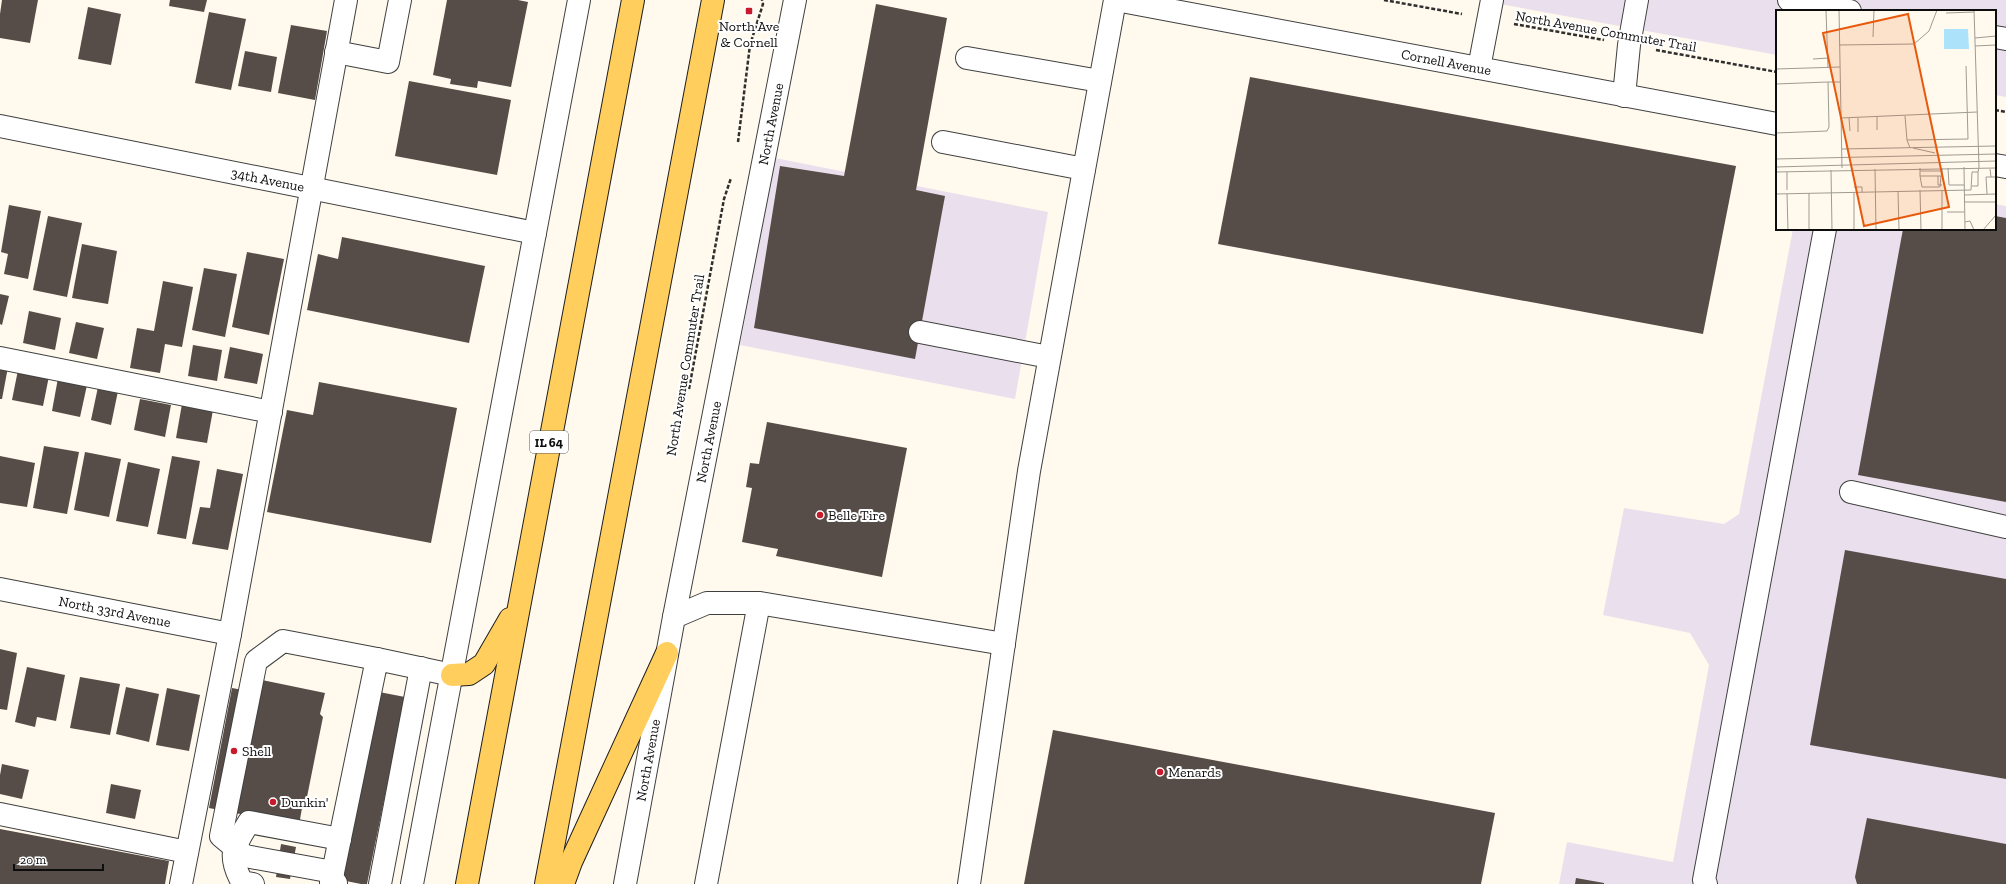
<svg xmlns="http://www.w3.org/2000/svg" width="2006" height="884" font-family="'Zilla Slab',serif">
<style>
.industrial{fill:#eae0ed}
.building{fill:#564d48}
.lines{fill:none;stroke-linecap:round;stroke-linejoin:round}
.minor-casing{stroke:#404040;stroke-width:24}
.major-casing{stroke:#1e1e1e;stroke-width:24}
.path{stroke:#2f2f2f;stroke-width:2.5;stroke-dasharray:4 2;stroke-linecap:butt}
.minor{stroke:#fff;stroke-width:22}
.major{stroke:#ffce5d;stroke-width:22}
.poi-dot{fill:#c81a2c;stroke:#fff;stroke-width:1.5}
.labels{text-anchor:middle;stroke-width:4;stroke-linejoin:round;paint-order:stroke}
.shield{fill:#fff;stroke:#565656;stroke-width:1}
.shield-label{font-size:13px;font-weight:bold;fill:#0d0d0d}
.poi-label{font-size:14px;fill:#0d0d0d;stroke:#fff;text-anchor:start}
.street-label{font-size:14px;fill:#0d0d0d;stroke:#fff}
.inset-road{fill:none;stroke:#9e9b93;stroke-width:1}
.view{fill:#e8590c;fill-opacity:0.15;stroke:#e8590c;stroke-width:2}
.inset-edge{fill:none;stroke:#0d0d0d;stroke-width:2}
</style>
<rect width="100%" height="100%" fill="#fffaed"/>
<g class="industrial">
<path d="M1478,0H2006V97L1995,95V11H1777V55Z"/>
<path d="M775,158L1048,212L1015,399L740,345Z"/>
<path d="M1995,204L2006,206V884H1559L1567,842L1673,862L1709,665L1690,633L1603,615L1624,508L1724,524L1739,514L1793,229H1995Z"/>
</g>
<g class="building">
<path d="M2,0H38L30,43L0,38V14Z"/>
<path d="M170,0H207L204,12L169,6Z"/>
<path d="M447,0H518L528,2L511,87L478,81L477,88L450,84L451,79L433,75Z"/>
<path d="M876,4L947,18L916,190L945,196L915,359L754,328L780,166L844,176Z"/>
<path d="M88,7L121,14L111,65L78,59Z"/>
<path d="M209,12L246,19L231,90L195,83Z"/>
<path d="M291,25L327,31L315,100L278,93Z"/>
<path d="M245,51L277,57L271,92L238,86Z"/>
<path d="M1250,77L1736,166L1703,334L1218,244Z"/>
<path d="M409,81L511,100L497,175L395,156Z"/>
<path d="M9,205L41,211L28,279L4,274L8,254L1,252Z"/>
<path d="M48,216L82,223L67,297L33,290Z"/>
<path d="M1995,216L2006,218V502L1858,475L1903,229H1995Z"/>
<path d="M342,237L485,266L469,343L307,310L318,254L338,259Z"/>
<path d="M82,244L117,251L108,304L72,298Z"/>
<path d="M247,252L284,259L269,335L232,327Z"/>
<path d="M204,268L237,274L225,337L192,330Z"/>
<path d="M163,281L193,287L182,347L165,344L160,373L130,368L137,328L154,331Z"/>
<path d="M0,294L9,296L2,325L0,324Z"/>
<path d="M29,311L61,318L55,350L23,343Z"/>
<path d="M76,322L104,328L97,359L69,353Z"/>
<path d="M193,345L222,350L217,381L188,376Z"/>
<path d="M230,347L263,354L257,384L224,378Z"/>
<path d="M0,365L8,367L2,399H0Z"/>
<path d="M18,370L49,376L43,406L12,400Z"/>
<path d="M58,378L87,385L80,417L52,411Z"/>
<path d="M319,382L457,408L431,543L267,512L287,410L313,415Z"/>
<path d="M98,387L118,391L111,425L91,420Z"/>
<path d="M140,399L171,405L165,437L134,430Z"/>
<path d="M182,404L213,410L207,443L176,438Z"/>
<path d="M767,422L907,448L882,577L776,556L778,549L742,542L752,488L746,487L750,463L759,464Z"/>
<path d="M44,446L79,452L67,514L33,508Z"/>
<path d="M85,452L121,459L109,517L74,510Z"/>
<path d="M0,456L35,463L27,507L0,503Z"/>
<path d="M172,456L200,461L186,539L157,534Z"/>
<path d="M128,462L160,469L148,527L116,521Z"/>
<path d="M217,469L243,474L228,550L192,544L200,507L210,508Z"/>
<path d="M1845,550L2006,579V779L1810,745Z"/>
<path d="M0,649L17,653L7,710L0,709Z"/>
<path d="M27,667L65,675L56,721L37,717L35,727L15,722Z"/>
<path d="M80,677L120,684L110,735L70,728Z"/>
<path d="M262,680L325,693L320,714L323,717L306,802L302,808L299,825L209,808L232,688L259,693Z"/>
<path d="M126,687L159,694L149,742L116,734Z"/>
<path d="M167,688L200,695L189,751L156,745Z"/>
<path d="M374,691L405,697L367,884H361L336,879Z"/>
<path d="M1053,730L1495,813L1481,884H1024Z"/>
<path d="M2,764L29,770L22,799L0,794V775Z"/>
<path d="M111,784L141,790L135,819L106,813Z"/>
<path d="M1867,818L2006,844V884H1857L1855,877Z"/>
<path d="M0,829L169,861L165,884H0Z"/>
<path d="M281,844L296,847L290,879L276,877Z"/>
<path d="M1576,878L1604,883V884H1575Z"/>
</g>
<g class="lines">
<defs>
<g id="minor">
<path id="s1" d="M1116,0L1777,124"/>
<path d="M1789,0L1850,11"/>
<path d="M1995,37L2006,39"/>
<path d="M336,52L388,62L400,0"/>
<path d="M967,58L1100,81"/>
<path d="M1479,68L1492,0"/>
<path d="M1624,96L1629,45L1637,0"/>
<path id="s2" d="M0,126L535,233"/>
<path d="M943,142L1084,169"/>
<path d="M1995,165L2006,167"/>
<path d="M920,332L1049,357"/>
<path d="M0,358L271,412"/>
<path d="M1851,492L2006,527"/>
<path id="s3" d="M0,589L230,634"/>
<path d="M674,617L707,603H759L1004,644"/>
<path d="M0,814L187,852"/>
<path d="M333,872L245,856L221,836L256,661L283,641L377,659"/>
<path d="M336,883L331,882L377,659L452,675"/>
<path d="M181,884L230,634L346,0"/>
<path d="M253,884L242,882C227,854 234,847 249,822L340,839"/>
<path d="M380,884L421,668"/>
<path d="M412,884L579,0"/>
<path id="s4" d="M625,884L674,617L795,0"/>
<path d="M706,884L759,603"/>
<path d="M969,884L1029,471L1115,0"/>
<path d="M1706,884L1704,880L1825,229"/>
</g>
<g id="major">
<path d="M452,675L469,674L484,664L510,619"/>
<path d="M467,884L633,0"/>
<path d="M546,884L713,0"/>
<path d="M563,884L571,862L667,653"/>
</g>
</defs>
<use href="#minor" class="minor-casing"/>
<use href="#major" class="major-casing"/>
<g class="path">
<path d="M1384,0L1462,14"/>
<path d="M1514,24L1604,40"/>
<path d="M1656,50L1777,72"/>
<path d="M1995,110L2006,112"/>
<path d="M738,142L750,45L763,4L762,0"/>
<path d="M689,389L724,199L731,178"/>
</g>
<use href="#minor" class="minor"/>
<use href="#major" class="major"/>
</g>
<g class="poi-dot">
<rect x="745" y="7" width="8" height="8" rx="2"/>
<circle cx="820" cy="515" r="4"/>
<circle cx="234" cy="751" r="4"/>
<circle cx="1160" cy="772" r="4"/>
<circle cx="273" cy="802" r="4"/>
</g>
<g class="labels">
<rect class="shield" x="530" y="431" width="38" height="22" rx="3"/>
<g class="shield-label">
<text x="549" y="447">IL 64</text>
</g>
<g class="poi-label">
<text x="749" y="31" text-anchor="middle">North Ave<tspan x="749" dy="16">&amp; Cornell</tspan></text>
<text x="828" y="520">Belle Tire</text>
<text x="242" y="756">Shell</text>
<text x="1168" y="777">Menards</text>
<text x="281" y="807">Dunkin'</text>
</g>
<g class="street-label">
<text transform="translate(1606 31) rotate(10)" y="5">North Avenue Commuter Trail</text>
<text dy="5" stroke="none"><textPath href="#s1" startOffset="336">Cornell Avenue</textPath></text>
<text dy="5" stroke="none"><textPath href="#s4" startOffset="774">North Avenue</textPath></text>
<text dy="5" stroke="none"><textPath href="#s2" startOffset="273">34th Avenue</textPath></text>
<text transform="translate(685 365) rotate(-81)" y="5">North Avenue Commuter Trail</text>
<text dy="5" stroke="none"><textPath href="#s4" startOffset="450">North Avenue</textPath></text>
<text dy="5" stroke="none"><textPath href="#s3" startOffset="117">North 33rd Avenue</textPath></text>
<text dy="5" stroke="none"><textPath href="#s4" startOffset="126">North Avenue</textPath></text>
</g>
</g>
<g transform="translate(1776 10)">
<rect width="220" height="220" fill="#fffaed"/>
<path d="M168,19H192L193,39H168Z" fill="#ade2fb"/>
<path class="inset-road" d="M50,0L52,58M63,0L66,158M170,3L198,2M97,27L98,0M199,28L220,26M63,35L138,34L153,21L161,0M199,36L220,35M37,49L52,48M0,59L64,57M0,74L52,72M129,106L131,130L134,138M101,107V120M65,108L201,102M73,108L74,121M82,108V122M0,123L51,121L53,117L52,72H64M131,130L192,129L190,56M137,138L159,143M66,139L220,136M0,149L220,144M0,157L220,151M188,157L189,220M144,158V166H166V158M172,158L173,175H188M99,159L100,220M214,159L215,167H220M55,160L56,220M144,161H166M0,162L220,158M11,162V180M144,166L146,177H164L165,166M162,166V175H166M196,176H202V162M78,177H86V182M144,180L145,220M166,180V220M122,181L123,220M78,182V220M33,183V220M0,184L195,180L196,162H202L203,157L198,0M11,184L12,220M211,184L210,167H215M188,185L220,184M188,192H220M171,202H188M189,212L194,211L198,220M207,220L220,205"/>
<path class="view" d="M132,4L173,197L88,216L47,23Z"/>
<rect width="220" height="220" class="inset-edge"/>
</g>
<path d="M14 864v6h89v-6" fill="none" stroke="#0d0d0d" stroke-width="2"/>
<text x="20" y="864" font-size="12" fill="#0d0d0d" stroke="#ffffff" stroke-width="3" paint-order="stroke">20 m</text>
</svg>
